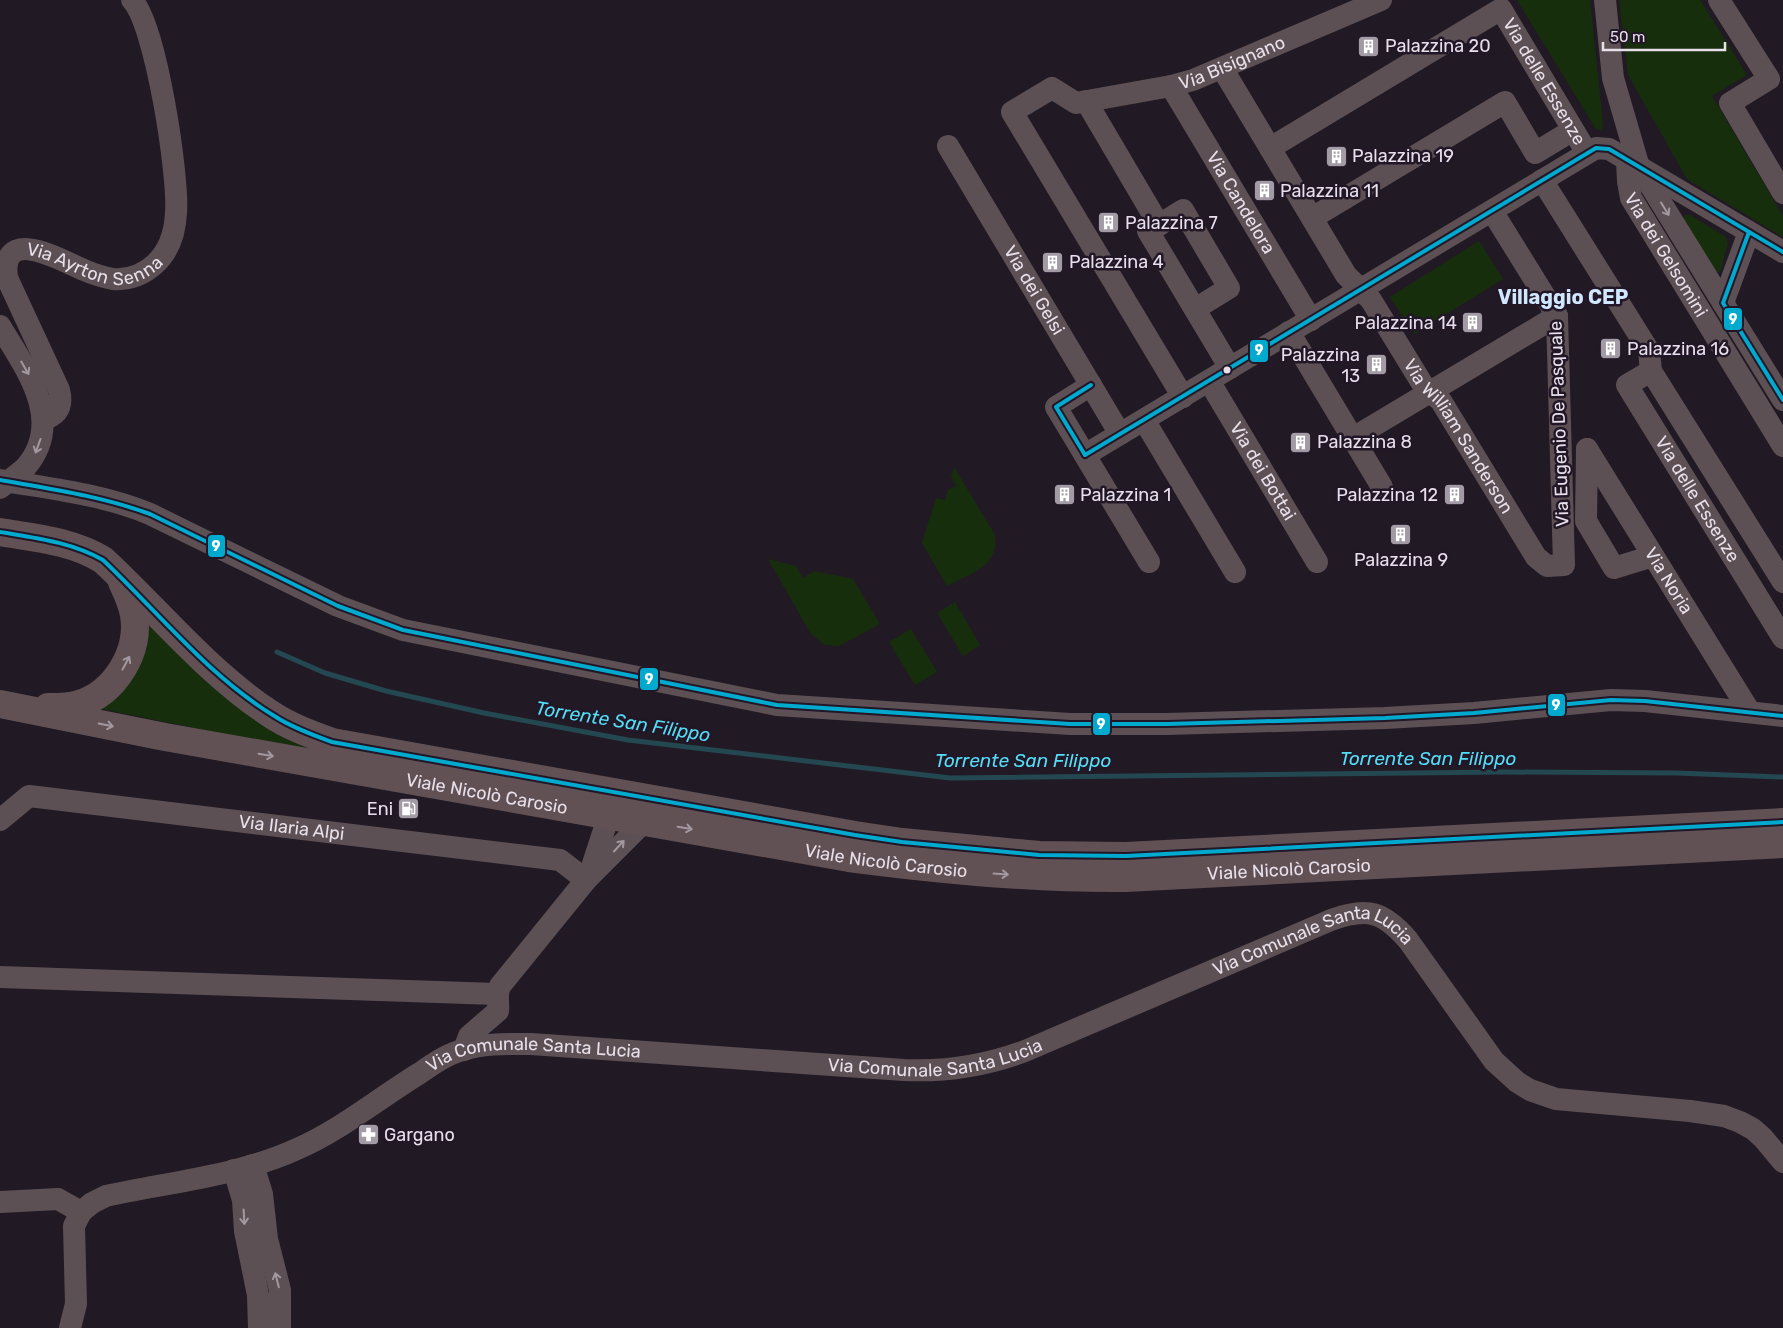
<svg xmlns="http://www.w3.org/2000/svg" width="1783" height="1328" font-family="Rubik,sans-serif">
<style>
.green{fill:#172e0c}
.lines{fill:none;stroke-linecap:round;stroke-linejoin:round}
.stream{stroke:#234851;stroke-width:5}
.minor{stroke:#5d5054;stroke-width:22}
.major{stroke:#615155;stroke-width:28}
.minor-bridge{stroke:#5d5054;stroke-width:22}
.bus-1-casing{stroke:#221727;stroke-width:8}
.bus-1{stroke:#00a9ce;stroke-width:4}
.oneway{stroke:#a2989f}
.oneway2{stroke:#a498a0}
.bus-dot{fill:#e7dfea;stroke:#221727;stroke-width:2}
.labels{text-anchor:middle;stroke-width:5;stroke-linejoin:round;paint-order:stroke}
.poi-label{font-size:18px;fill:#e7dfea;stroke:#221727;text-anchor:start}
.street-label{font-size:18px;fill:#e7dfea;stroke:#221727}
.water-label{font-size:19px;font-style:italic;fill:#53def5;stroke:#221727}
.quarter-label{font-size:20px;font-weight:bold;fill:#d0e7fe;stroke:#221727}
.line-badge{stroke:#221727;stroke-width:2}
.badge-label{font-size:14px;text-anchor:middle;font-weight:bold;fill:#fff}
</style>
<rect width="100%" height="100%" fill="#211a24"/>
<g class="green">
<path d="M1517,0H1590L1603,125L1601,130L1596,129Z"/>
<path d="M1619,0H1700L1747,75L1712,96L1783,216V237L1687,179L1628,75Z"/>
<path d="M1685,215H1690L1726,237L1728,243L1720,272H1715L1683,219Z"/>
<path d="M1479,241L1503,279L1414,334L1390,297Z"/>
<path d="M954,467L995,535C999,567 971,573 947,586L922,543L936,498L945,500L948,490L956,486L951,477Z"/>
<path d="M768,559L796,566L803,578L814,571L853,579L880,624L839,646L825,645L811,634Z"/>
<path d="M955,602L980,645L963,656L937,613Z"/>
<path d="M147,618L322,754L97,708Z"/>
<path d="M911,629L937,672L915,685L889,642Z"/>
</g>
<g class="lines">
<path class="stream" d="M277,652L325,673L386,691L484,713L628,740L950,778L1504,772L1677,773L1783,777"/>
<g class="minor">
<path d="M1605,0L1613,78L1639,167L1783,400"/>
<path d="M1719,0L1769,79L1730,103L1783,193"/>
<path id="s1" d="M1222,68L1346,275L1371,300L1423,385L1441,401L1536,557L1547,566L1564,565L1557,316L1492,211"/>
<path id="s2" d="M1171,86L1311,320"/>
<path d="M1086,101L1159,225L1148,231L1230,368"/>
<path id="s3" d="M948,146L1120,434"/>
<path id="s4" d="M1270,148L1501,9L1587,153"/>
<path id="s5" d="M1627,160L1628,181L1631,198L1783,446"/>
<path d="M1542,180L1649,351L1651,371L1783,582"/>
<path d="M1312,218L1505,102L1535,153L1573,130"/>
<path d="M1159,225L1183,210L1229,288L1195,309"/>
<path d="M1723,303L1749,232"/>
<path d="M0,326C26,369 66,422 25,468"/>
<path d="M1289,332L1382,487"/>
<path id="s6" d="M1651,371L1627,385L1783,638"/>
<path id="s7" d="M1209,381L1317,562"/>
<path d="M1091,385L1056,407L1149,562"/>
<path id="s8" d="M1183,397L1012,112L1052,88L1076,103L1171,86L1193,80L1381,0"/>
<path id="s9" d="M43,420C58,415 63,406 59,390L7,278C0,223 64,262 84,270C93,274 103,277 113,279C128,280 143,275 155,264C169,251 175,233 176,213C179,177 156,25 132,0"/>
<path d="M1144,420L1235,572"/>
<path d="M1353,438L1557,316"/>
<path id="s10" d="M1587,449L1750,712"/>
<path d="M1587,449L1586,521L1614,568L1653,556"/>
<path d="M1085,455L1596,148L1609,149L1783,252"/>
<path d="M0,480C51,489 102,494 150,514L338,606L403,630L777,705L1070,724H1167L1385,718L1474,713L1611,700L1645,701L1783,716"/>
<path id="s11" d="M0,820L29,796L560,860L586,880"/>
<path d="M593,872L592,867L605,827L611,798"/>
<path d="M0,977L496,994"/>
<path d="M464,1050L469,1036L498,1011C499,1002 496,995 500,986L586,880L645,821"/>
<path d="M253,1165L262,1194L267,1239L280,1290V1328"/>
<path d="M234,1170L243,1200L245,1231L258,1295L259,1328"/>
<path d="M0,1202L58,1199L81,1212"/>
<path id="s12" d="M70,1328L76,1304L74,1226L81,1212L92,1203L106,1196C170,1182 238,1176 297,1149C341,1130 379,1098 420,1073C433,1064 447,1054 463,1050C485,1043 508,1044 531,1044L904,1070C947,1072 985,1066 1025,1051L1331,920C1367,907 1383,911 1408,940L1494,1061L1517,1082L1530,1090L1556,1099L1690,1111L1724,1116L1740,1122L1753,1129L1763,1138L1783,1162"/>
</g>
<g class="major">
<path d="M0,532C36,538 72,541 103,560C158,611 207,672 269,713C288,726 310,734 332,742L855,835L902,842L1039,855L1126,856L1783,822"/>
<path id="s13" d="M0,704L165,737L849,858C941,870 1032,879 1125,878L1783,844"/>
<path d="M48,707C58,707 70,707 79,704C115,693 140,652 134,615C132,603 127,593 122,582"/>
</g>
<path class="minor-bridge" d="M0,488L25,468"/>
<defs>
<g id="bus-1">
<path d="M1749,232L1723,303L1783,400"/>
<path d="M1085,455L1596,148L1609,149L1783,252"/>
<path d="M1085,455L1056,407L1091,385"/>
<path d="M0,480C51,489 101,496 150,514L338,606L403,630L777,705L1070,724H1167L1385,718L1474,713L1611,700L1645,701L1783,716"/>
<path d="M0,532C36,538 71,542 103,560C159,613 209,677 276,717C293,728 313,735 332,742L855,835L902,842L1039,855L1126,856L1783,822"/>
</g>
</defs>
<use href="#bus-1" class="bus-1-casing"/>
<use href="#bus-1" class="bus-1"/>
</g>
<defs><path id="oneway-shaft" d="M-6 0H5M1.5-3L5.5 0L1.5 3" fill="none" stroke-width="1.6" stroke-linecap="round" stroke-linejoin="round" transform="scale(1.25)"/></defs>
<g class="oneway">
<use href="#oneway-shaft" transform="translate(1665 209) rotate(58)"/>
<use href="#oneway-shaft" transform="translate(25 368) rotate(60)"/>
<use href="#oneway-shaft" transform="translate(38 446) rotate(110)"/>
<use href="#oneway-shaft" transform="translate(619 846) rotate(-47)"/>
<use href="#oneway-shaft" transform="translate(244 1217) rotate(87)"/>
<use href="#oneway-shaft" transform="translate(277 1280) rotate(-104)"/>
</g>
<g class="oneway2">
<use href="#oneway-shaft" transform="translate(126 663) rotate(-62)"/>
<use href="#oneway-shaft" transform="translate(106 725) rotate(11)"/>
<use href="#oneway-shaft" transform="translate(266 755) rotate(10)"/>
<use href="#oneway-shaft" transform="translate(685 828) rotate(10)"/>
<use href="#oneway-shaft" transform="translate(1001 874) rotate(4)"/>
</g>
<defs>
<symbol id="building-square" viewBox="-11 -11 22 22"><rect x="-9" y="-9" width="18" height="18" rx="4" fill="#a29aa5" stroke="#221727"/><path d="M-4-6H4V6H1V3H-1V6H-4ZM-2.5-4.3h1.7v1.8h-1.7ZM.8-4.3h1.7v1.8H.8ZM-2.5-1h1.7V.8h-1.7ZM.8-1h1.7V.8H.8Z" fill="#fff"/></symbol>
<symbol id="fuel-square" viewBox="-11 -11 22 22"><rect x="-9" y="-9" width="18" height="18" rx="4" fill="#a29aa5" stroke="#221727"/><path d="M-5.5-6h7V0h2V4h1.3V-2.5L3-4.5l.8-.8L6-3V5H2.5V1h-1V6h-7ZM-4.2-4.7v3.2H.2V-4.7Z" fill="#fff"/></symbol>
<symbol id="pharmacy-square" viewBox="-11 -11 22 22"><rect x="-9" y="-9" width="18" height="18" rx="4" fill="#a29aa5" stroke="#221727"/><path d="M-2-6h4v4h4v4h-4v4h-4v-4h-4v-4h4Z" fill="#fff"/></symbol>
</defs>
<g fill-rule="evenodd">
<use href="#building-square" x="1356" y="34" width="25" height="25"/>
<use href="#building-square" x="1324" y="144" width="25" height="25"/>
<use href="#building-square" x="1252" y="178" width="25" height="25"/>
<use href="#building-square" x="1096" y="210" width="25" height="25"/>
<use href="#building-square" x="1040" y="250" width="25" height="25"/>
<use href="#building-square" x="1460" y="310" width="25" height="25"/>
<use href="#building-square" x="1598" y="336" width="25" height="25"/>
<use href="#building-square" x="1364" y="352" width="25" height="25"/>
<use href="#building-square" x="1288" y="430" width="25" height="25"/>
<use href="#building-square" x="1052" y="482" width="25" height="25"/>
<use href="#building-square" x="1442" y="482" width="25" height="25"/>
<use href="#building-square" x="1388" y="522" width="25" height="25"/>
<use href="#fuel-square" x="396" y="796" width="25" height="25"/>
<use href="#pharmacy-square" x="356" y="1122" width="25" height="25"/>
</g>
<circle class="bus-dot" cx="1227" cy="370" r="4.5"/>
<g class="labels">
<g class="poi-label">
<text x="1385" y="52">Palazzina 20</text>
<text x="1352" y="162">Palazzina 19</text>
<text x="1280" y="197">Palazzina 11</text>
<text x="1125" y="229">Palazzina 7</text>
<text x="1069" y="268">Palazzina 4</text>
<text x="1457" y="329" text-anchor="end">Palazzina 14</text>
<text x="1627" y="355">Palazzina 16</text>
<text x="1360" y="361" text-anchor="end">Palazzina<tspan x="1360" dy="21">13</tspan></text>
<text x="1317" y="448">Palazzina 8</text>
<text x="1080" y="501">Palazzina 1</text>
<text x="1438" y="501" text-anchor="end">Palazzina 12</text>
<text x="1401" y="566" text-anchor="middle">Palazzina 9</text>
<text x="393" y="815" text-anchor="end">Eni</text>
<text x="384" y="1141">Gargano</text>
</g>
<g class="street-label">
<text dy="6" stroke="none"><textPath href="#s8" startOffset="569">Via Bisignano</textPath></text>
<text dy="6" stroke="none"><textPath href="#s4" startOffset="354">Via delle Essenze</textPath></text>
<text dy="6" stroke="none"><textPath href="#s2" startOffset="136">Via Candelora</textPath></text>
<text dy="6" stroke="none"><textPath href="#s9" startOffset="276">Via Ayrton Senna</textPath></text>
<text dy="6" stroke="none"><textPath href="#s5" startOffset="105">Via dei Gelsomini</textPath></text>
<text dy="6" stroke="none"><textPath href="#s3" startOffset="168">Via dei Gelsi</textPath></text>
<text transform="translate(1559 424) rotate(-92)" y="6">Via Eugenio De Pasquale</text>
<text dy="6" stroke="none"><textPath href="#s1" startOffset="439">Via William Sanderson</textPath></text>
<text dy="6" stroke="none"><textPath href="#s7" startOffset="105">Via dei Bottai</textPath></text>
<text dy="6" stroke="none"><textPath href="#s6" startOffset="162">Via delle Essenze</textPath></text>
<text dy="6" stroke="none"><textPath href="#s10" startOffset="155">Via Noria</textPath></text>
<text dy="6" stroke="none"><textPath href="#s13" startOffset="495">Viale Nicolò Carosio</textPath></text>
<text dy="6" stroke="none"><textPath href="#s11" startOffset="302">Via Ilaria Alpi</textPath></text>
<text dy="6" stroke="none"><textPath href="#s13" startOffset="900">Viale Nicolò Carosio</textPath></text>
<text dy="6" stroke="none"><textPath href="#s13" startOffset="1304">Viale Nicolò Carosio</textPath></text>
<text dy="6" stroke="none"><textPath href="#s12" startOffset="1419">Via Comunale Santa Lucia</textPath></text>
<text dy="6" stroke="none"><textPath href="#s12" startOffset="1014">Via Comunale Santa Lucia</textPath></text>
<text dy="6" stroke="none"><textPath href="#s12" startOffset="609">Via Comunale Santa Lucia</textPath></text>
</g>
<g class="water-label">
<text transform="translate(623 721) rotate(9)" y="7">Torrente San Filippo</text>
<text x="1428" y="765">Torrente San Filippo</text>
<text x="1023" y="767">Torrente San Filippo</text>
</g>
<g class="quarter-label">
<text x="1563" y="304">Villaggio CEP</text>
</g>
</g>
<g class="line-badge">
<rect x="1723" y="307" width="20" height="24" rx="5" fill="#00a9ce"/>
<rect x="1249" y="339" width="20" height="24" rx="5" fill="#00a9ce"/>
<rect x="207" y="534" width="19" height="24" rx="5" fill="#00a9ce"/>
<rect x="639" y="667" width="20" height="24" rx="5" fill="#00a9ce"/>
<rect x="1547" y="693" width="19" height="24" rx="5" fill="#00a9ce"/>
<rect x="1092" y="712" width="19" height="24" rx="5" fill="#00a9ce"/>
</g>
<g class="badge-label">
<text x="1733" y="324">9</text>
<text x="1259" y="355">9</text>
<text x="216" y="551">9</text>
<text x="649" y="684">9</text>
<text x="1556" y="710">9</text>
<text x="1101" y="729">9</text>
</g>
<path d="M1603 42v8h122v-8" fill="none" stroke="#e7dfea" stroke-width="2.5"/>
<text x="1610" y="42" font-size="15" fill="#e7dfea" stroke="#221727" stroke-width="4" paint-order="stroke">50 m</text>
</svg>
